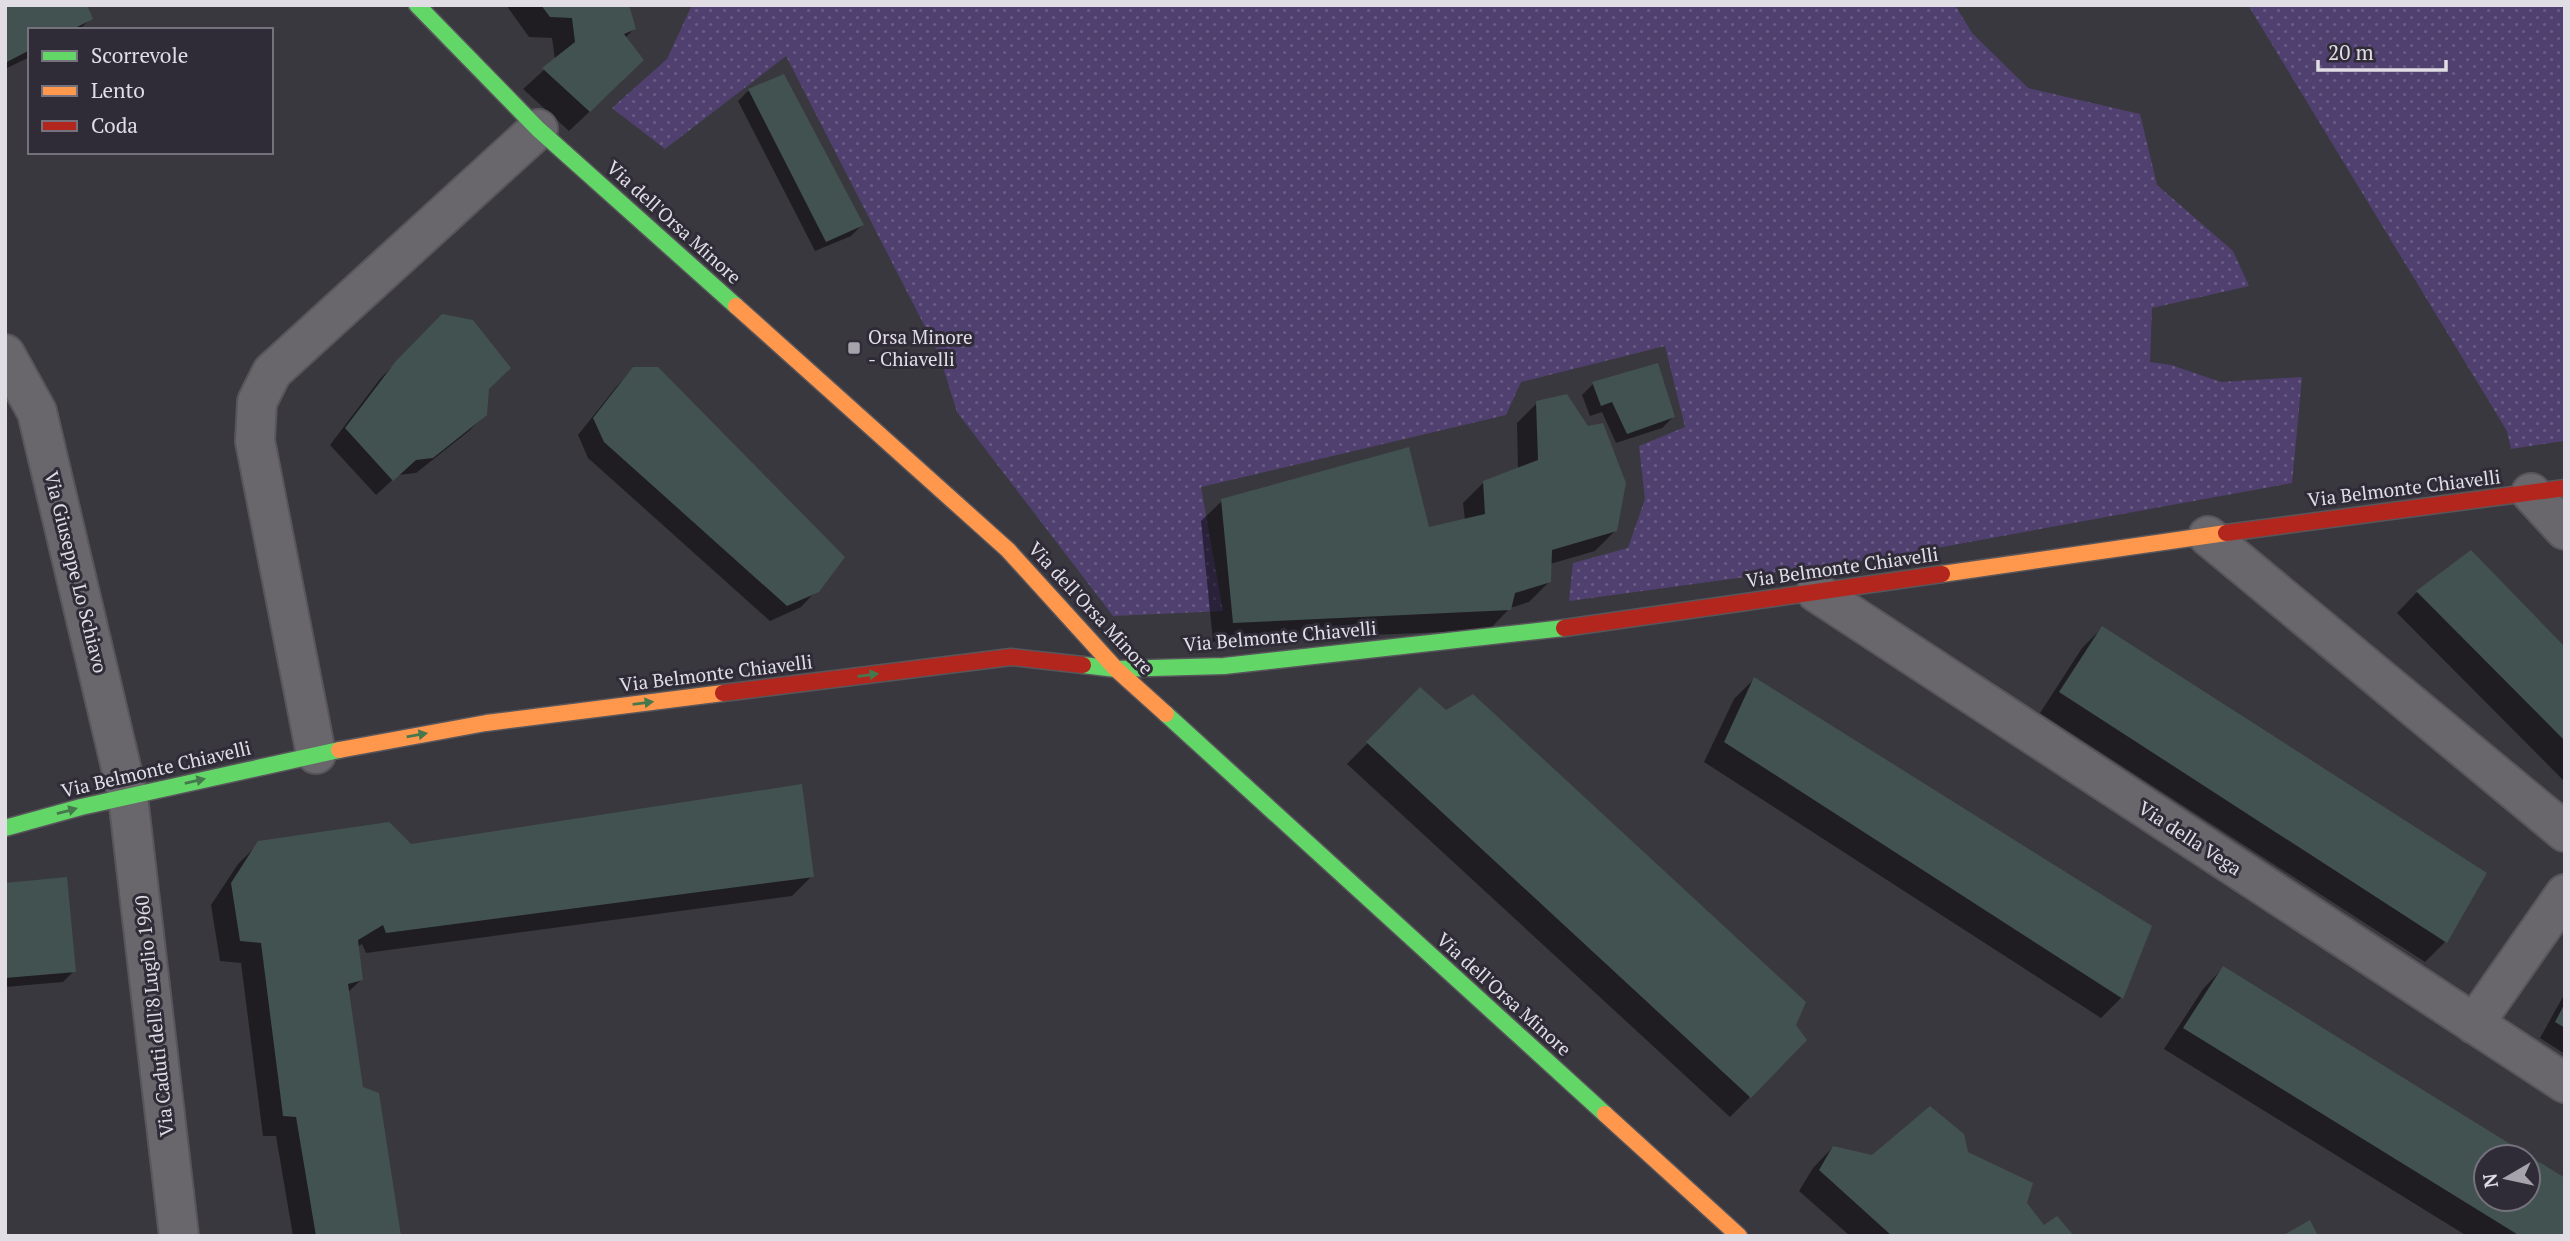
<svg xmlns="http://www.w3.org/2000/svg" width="2570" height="1241" font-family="'PT Serif',serif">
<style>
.green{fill:url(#green-dots)}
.shadow{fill:#0007}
.building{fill:#415250;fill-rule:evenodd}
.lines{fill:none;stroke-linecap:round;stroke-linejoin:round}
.street-casing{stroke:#58565b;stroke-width:42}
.fast-casing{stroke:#58565b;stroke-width:19}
.slow-casing{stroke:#58565b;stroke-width:19}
.jam-casing{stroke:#58565b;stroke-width:19}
.street{stroke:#69676c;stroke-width:38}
.fast{stroke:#63d668;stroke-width:16}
.slow{stroke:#ff974d;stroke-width:16}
.jam{stroke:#b3261e;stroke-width:16}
.oneway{fill:#46784d}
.poi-dot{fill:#a6a3ab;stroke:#2f2b37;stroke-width:2.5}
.labels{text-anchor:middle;stroke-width:6;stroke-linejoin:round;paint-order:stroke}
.street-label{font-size:19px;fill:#e0dde5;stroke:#2f2b37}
.poi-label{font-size:19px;fill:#e0dde5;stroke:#2f2b37;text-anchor:start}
</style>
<defs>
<pattern id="green-dots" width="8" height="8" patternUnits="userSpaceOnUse" patternTransform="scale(1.75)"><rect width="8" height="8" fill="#50406f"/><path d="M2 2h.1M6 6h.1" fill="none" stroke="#695b83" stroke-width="1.8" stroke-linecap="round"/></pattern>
</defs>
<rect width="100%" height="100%" fill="#3a383f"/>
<g class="green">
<path d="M692,5H1955L1972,33L2028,88L2140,114L2157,185L2233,251L2249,286L2152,308L2150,362L2171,365L2221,382L2302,377L2292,483L1876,559L1569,601L1573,563L1628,548L1645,499L1639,446L1685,427L1665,346L1521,382L1506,415L1201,487L1223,611L1113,616L957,412L939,354L786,56L665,149L612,108L667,59Z"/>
<path d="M2248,5H2565L2564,441L2511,449L2507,431Z"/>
</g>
<g class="shadow">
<path d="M5,5L91,18L79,30H30V57L5,69Z"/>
<path d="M506,5H627L634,29L625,38L622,81L569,131L523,89L555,60L552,38L529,37Z"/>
<path d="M783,76L862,225L851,236L815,251L738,101L749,90Z"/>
<path d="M426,332L487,389L485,415L469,431L416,473L398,475L376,495L330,445L380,379Z"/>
<path d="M633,369L817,590L801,607L770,621L588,458L578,435L617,386Z"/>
<path d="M1593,384L1673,417L1662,428L1616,443L1602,412L1590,416L1582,395Z"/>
<path d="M1537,403L1616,530L1595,551L1550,564V581L1529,602L1510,608L1489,630L1213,642L1201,521L1222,501L1428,529L1465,520L1463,503L1484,482L1518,470L1517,423Z"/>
<path d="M2470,552L2565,650V782L2397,613L2417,592Z"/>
<path d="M2102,628L2445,942L2425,962L2040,713L2082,648Z"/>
<path d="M1754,679L2150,927L2121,998L2101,1018L1704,762L1734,699Z"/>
<path d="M1420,690L1750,1097L1730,1117L1347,764Z"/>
<path d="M259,843L410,846L812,876L792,896L366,953L362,944L357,947L361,980L347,993L362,1088L399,1236H293L276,1136H263L241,963L220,961L211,905L238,864Z"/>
<path d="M5,884L74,971L63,982L5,987Z"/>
<path d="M2223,968L2528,1157H2486V1199H2528V1157L2565,1236H2467L2164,1049L2203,989Z"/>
<path d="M2565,993V1054L2540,1038Z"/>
<path d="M1833,1147L1873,1156L1967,1153L2025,1203L2043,1228L2072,1236H1850L1799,1191L1813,1168Z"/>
</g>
<g class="building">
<path d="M5,5H87L93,19L71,30H30V50L5,63Z"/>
<path d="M541,5H629L636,29L624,34L644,60L590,112L542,68L575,42L572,18L550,17Z"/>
<path d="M784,74L864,225L826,242L748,89Z"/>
<path d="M442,314L473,320L511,368L489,389L487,415L433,458L416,460L393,481L345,428L396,361Z"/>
<path d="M1658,363L1675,417L1627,434L1612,402L1601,406L1592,382Z"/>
<path d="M633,367H658L845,557L819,592L787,606L604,442L593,418Z"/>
<path d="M1567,394L1588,426L1603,423L1626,483L1617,531L1552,550L1551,582L1515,593L1511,610L1233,623L1221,499L1409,447L1429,527L1485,514L1483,481L1538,460L1536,401Z"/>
<path d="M2471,550L2565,647V741L2416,591Z"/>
<path d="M2102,626L2487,873L2447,943L2059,692Z"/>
<path d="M1754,677L2152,926L2123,999L1724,742Z"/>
<path d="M1420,687L1446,710L1473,694L1806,1002L1796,1025L1807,1040L1751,1098L1366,742Z"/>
<path d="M802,784L814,877L386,933L383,925L358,940L363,980L348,984L363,1087L379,1093L401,1236H316L296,1117L283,1116L261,943L240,941L231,883L258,841L389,822L411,844Z"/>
<path d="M67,877L76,972L5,978V883Z"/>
<path d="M2223,966L2565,1178V1236H2520L2183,1028ZM2486,1157H2528V1199H2486Z"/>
<path d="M2565,1003V1028L2555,1022Z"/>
<path d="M1930,1106L1964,1134L1968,1152L2033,1183L2027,1203L2044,1225L2057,1216L2074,1236H1892L1819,1170L1833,1146L1872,1155Z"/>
<path d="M2310,1220L2318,1236H2282Z"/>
</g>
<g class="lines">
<defs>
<g id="street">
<path d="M5,354L37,412L128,797L179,1236"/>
<path d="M2531,493L2565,530"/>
<path d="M2208,536L2565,832"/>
<path d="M1816,592L2565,1083"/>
<path d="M316,754L255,441L257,402L272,372L538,129"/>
<path d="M2474,1024L2565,894"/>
</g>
<g id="fast">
<path d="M417,5L538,129L736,306"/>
<path d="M1083,665L1116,669L1224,666L1564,628"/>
<path d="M1166,714L1605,1114"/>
<path d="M5,828L81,807L339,750"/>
</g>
<g id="slow">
<path d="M736,306L1008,550L1116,669L1166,714"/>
<path d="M1942,574L2226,533"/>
<path d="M339,750L486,723L723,693"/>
<path d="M1605,1114L1739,1236"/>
</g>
<g id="jam">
<path d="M2226,533L2565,488"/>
<path d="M1564,628L1942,574"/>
<path d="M723,693L1011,657L1083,665"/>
</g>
</defs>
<use href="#street" class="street-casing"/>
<use href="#fast" class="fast-casing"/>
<use href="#slow" class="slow-casing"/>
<use href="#jam" class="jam-casing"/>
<use href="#street" class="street"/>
<use href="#fast" class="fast"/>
<use href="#slow" class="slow"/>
<use href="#jam" class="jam"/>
</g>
<defs><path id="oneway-solid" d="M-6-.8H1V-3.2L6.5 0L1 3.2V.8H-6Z" transform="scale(1.75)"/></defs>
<g class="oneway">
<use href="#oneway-solid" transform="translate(868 675) rotate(-7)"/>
<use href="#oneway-solid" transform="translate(643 703) rotate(-7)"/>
<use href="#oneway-solid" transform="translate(417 735) rotate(-10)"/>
<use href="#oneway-solid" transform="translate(195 781) rotate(-13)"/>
<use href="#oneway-solid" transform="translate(67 811) rotate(-15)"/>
</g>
<rect class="poi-dot" x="847" y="341" width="14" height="14" rx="3.5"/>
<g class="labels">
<g class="street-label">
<text transform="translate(674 222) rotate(42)" y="7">Via dell'Orsa Minore</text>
<text transform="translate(2404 488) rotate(-7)" y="7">Via Belmonte Chiavelli</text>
<text transform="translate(1842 567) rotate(-8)" y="7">Via Belmonte Chiavelli</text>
<text transform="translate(76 572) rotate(76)" y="7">Via Giuseppe Lo Schiavo</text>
<text transform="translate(1091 608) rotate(47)" y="7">Via dell'Orsa Minore</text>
<text transform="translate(1280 636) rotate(-5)" y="7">Via Belmonte Chiavelli</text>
<text transform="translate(716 673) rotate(-7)" y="7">Via Belmonte Chiavelli</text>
<text transform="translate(156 769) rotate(-13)" y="7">Via Belmonte Chiavelli</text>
<text transform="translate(2190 838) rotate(33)" y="7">Via della Vega</text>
<text transform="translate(1504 994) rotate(42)" y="7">Via dell'Orsa Minore</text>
<text transform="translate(154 1016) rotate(-96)" y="7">Via Caduti dell'8 Luglio 1960</text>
</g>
<g class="poi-label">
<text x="868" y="344">Orsa Minore<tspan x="868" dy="22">- Chiavelli</tspan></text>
</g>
</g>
<rect width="2570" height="1241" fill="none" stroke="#e0dde5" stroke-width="14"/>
<rect x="28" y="28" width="245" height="126" fill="#2f2b37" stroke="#76727d" stroke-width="2"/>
<rect x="42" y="51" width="35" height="10" fill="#63d668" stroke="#76727d" stroke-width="2"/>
<text x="91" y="63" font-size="21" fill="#e0dde5">Scorrevole</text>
<rect x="42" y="86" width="35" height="10" fill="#ff974d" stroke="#76727d" stroke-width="2"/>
<text x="91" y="98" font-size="21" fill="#e0dde5">Lento</text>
<rect x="42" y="121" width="35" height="10" fill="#b3261e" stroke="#76727d" stroke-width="2"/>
<text x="91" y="133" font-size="21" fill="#e0dde5">Coda</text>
<g transform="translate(2507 1178) rotate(261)"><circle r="33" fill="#2f2b37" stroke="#76727d" stroke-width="2"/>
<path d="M0-5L12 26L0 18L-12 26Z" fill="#a6a3ab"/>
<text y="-10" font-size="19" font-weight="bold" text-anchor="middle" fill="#e0dde5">N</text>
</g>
<path d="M2318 60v10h128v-10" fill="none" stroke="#e0dde5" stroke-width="3.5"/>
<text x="2328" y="60" font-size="21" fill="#e0dde5" stroke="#2f2b37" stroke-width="5" paint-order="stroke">20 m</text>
</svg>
